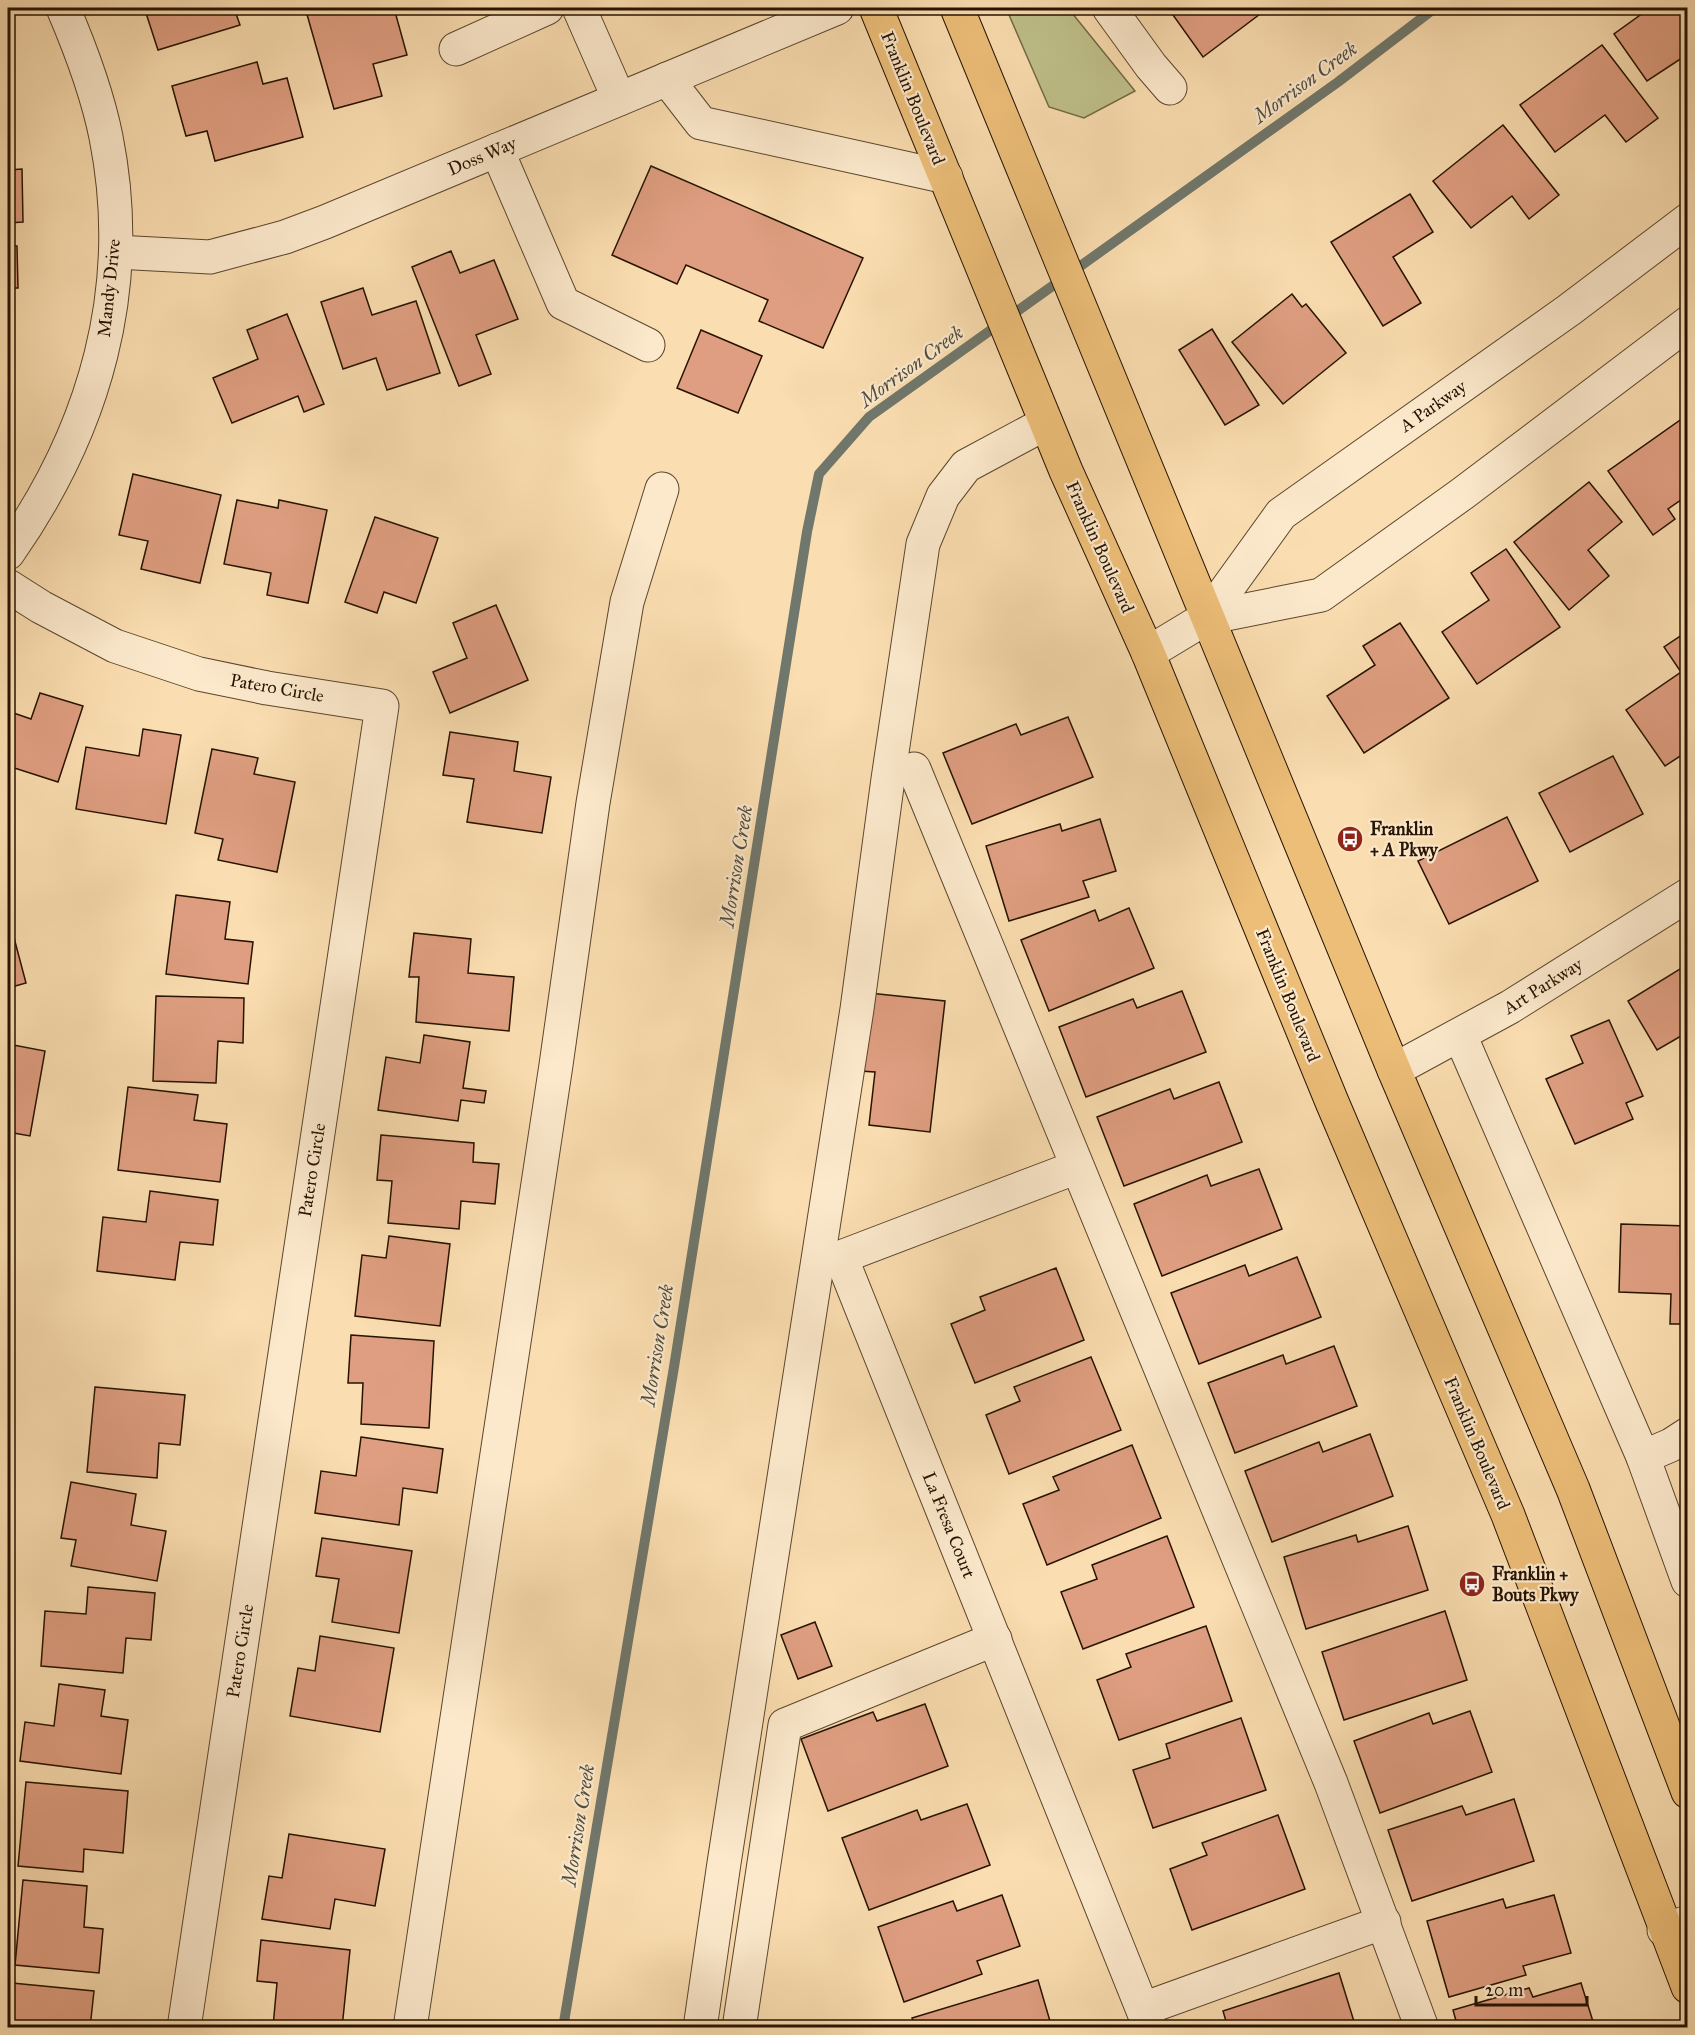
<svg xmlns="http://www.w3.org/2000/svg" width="1695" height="2035" font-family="'IM FELL Great Primer',serif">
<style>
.green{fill:#bfc08a;stroke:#726a46;stroke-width:1.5}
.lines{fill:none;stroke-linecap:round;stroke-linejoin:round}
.stream{stroke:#70776c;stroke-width:10}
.building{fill:#df9e81;stroke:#261301;stroke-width:1.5}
.minor-casing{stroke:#5b462d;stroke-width:35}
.major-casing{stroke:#261301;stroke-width:35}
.minor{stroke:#fce9cc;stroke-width:33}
.major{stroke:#edbe78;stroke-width:33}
.labels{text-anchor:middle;stroke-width:4.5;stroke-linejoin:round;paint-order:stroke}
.street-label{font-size:18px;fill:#261301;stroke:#fce9cc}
.poi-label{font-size:18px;font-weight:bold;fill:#261301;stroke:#fce9cc;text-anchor:start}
.water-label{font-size:20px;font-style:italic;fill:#514d40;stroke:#fce9cc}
</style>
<rect width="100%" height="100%" fill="#faddb0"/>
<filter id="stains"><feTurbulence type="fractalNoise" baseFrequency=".00333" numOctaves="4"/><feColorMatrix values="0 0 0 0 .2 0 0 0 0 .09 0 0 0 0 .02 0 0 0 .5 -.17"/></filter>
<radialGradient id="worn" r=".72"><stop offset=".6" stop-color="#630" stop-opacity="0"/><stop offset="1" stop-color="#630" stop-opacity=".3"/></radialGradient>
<path class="green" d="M1006,8H1068L1135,91L1084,118L1049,107Z"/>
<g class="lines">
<path class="stream" d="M563,2028L674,1367L807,532L819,474L869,417L1338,82L1435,8"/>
</g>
<g class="building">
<path d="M154,8H234L240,25L158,50L145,10Z"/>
<path d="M318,8H394L407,55L373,64L382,96L334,109L306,11Z"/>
<path d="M1168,8H1268L1203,57Z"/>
<path d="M1650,8H1688V54L1647,81L1614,34Z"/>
<path d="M1602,45L1658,118L1626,142L1605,115L1555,152L1520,105Z"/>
<path d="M257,62L263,84L287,78L303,137L215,161L207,131L186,136L172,86Z"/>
<path d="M1503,125L1559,195L1529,219L1512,196L1471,228L1433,181Z"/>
<path d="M651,166L863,258L823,348L759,321L768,300L686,265L677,284L612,255Z"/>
<path d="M22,169L23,222L8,223V170Z"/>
<path d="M1410,194L1433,232L1393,257L1421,303L1383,326L1331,242Z"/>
<path d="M8,246H17L18,288H8Z"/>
<path d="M451,251L460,273L494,260L518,319L476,335L491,374L459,386L412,267Z"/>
<path d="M363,288L372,315L416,301L440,373L387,390L376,358L343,369L321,302Z"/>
<path d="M1292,294L1302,307L1306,304L1346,353L1283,404L1232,342Z"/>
<path d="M287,314L324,404L304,412L298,396L232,423L213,378L258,359L247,330Z"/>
<path d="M1212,329L1259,405L1225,425L1179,350Z"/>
<path d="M701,330L762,356L738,413L677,388Z"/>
<path d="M1686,416L1688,495L1668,509L1675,519L1653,535L1608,471Z"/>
<path d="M133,474L221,495L200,583L141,569L148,541L119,535Z"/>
<path d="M1589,482L1622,522L1588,550L1609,576L1569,610L1514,542Z"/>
<path d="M237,500L278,508L279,500L327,510L308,603L267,595L271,573L224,564Z"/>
<path d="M375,517L438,538L416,603L384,592L377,613L345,602Z"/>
<path d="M1506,549L1560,627L1477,684L1442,632L1489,600L1471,573Z"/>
<path d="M496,605L528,680L450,713L433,672L467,658L453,623Z"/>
<path d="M1400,623L1449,698L1364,753L1327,696L1375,665L1363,646Z"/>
<path d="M1688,631V751L1665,766L1626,710L1681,672L1664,647Z"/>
<path d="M40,693L83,706L58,782L8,766V711L31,719Z"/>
<path d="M1068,717L1093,777L972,824L943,753L1016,724L1021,735Z"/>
<path d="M143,729L181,735L166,824L76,809L86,747L139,756Z"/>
<path d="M450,732L518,742L514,771L551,777L542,833L467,822L474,779L443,775Z"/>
<path d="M212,749L258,758L254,774L295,782L277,872L218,860L223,839L195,833Z"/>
<path d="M1613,756L1643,814L1570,852L1539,793Z"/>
<path d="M1507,817L1538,881L1449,924L1418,861Z"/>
<path d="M1100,819L1116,871L1083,881L1089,897L1009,921L986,846L1060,824L1062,831Z"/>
<path d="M176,895L230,902L225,939L253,942L248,984L166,974Z"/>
<path d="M1129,908L1154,968L1049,1011L1021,940L1095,910L1099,921Z"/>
<path d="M8,915L26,983L8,988Z"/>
<path d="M414,933L471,939L468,973L514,977L509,1031L416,1022L419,977H409Z"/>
<path d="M1688,964V1032L1657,1050L1628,1001Z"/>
<path d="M1182,991L1206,1052L1086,1097L1059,1027L1133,999L1137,1008Z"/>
<path d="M869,993L945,1001L930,1132L869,1125L875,1072L860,1071Z"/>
<path d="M156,996L244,998L243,1043L218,1041L216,1083L153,1081Z"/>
<path d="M1609,1020L1643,1096L1626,1103L1633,1119L1575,1144L1546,1079L1583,1063L1571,1036Z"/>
<path d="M424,1035L470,1042L463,1088L486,1091L484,1103L461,1100L458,1121L378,1110L386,1057L420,1063Z"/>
<path d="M8,1044L45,1051L30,1136L8,1132Z"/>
<path d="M1219,1082L1242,1142L1124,1186L1097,1117L1170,1089L1174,1099Z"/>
<path d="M128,1087L198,1095L194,1120L227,1124L220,1182L118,1170Z"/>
<path d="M381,1135L474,1143L473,1162L499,1164L495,1204L461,1201L459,1229L388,1223L392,1181L377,1180Z"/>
<path d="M1259,1169L1282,1229L1162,1276L1134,1204L1207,1175L1211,1186Z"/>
<path d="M150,1191L218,1200L213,1245L180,1242L175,1280L97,1271L103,1217L146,1222Z"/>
<path d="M1621,1224L1688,1226V1324H1670L1671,1294L1619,1292Z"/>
<path d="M389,1236L450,1244L440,1326L355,1316L362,1255L386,1258Z"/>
<path d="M1297,1257L1321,1317L1199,1364L1171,1293L1245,1265L1249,1276Z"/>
<path d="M1056,1268L1084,1340L975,1383L951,1324L985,1310L980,1297Z"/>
<path d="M351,1335L434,1341L429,1428L361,1424L363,1383H348Z"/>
<path d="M1334,1346L1357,1406L1235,1453L1208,1383L1283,1355L1286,1364Z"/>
<path d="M1091,1357L1121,1430L1009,1474L986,1415L1020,1401L1014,1387Z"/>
<path d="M95,1387L185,1395L180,1445L159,1443L157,1478L87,1472Z"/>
<path d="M1370,1434L1393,1496L1272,1542L1245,1471L1319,1442L1323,1452Z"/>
<path d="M361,1437L443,1449L437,1493L403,1488L399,1525L315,1513L321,1471L356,1476Z"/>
<path d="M1132,1445L1161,1518L1047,1565L1023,1504L1059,1490L1053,1477Z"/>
<path d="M71,1482L136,1494L131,1525L166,1531L157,1581L71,1566L76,1540L61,1538Z"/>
<path d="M1408,1526L1428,1590L1306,1629L1284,1557L1356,1535L1358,1542Z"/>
<path d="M1167,1536L1194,1607L1083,1649L1061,1592L1097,1579L1092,1565Z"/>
<path d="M322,1538L412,1551L399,1633L332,1622L339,1579L316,1576Z"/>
<path d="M88,1587L155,1593L151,1640L126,1638L123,1673L41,1666L45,1611L86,1614Z"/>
<path d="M1445,1611L1467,1680L1344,1720L1322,1652Z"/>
<path d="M815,1622L832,1666L798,1679L781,1635Z"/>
<path d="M1206,1626L1232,1701L1119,1740L1097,1680L1131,1667L1126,1654Z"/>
<path d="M320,1636L394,1648L380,1732L290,1716L298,1668L315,1671Z"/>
<path d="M59,1684L105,1690L101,1716L128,1720L121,1774L20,1761L25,1722L54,1726Z"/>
<path d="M925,1704L948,1766L828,1811L801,1739L873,1712L877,1721Z"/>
<path d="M1470,1711L1492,1772L1380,1813L1354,1741L1429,1713L1433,1724Z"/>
<path d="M1241,1718L1266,1790L1153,1828L1133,1770L1170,1758L1166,1744Z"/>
<path d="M26,1782L128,1791L123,1853L84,1849L83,1872L18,1866Z"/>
<path d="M1514,1799L1534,1861L1412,1901L1388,1830L1462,1806L1466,1815Z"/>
<path d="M967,1804L990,1865L869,1910L842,1838L917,1810L921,1820Z"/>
<path d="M1278,1815L1305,1889L1192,1930L1170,1869L1207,1855L1202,1843Z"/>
<path d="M289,1834L385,1849L375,1906L335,1899L330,1929L262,1919L269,1876L282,1878Z"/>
<path d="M23,1880L87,1886L84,1927L103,1929L99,1973L15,1965Z"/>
<path d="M1002,1895L1020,1946L977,1961L982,1974L904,2002L878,1927L953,1901L957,1911Z"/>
<path d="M1554,1895L1571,1953L1523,1966L1526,1975L1449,1997L1427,1921L1503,1899L1506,1908Z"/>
<path d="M261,1940L350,1950L342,2028L273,2027L277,1983L257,1981Z"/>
<path d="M1339,1973L1356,2028H1228L1223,2011Z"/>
<path d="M1038,1980L1052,2028H915L912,2018Z"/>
<path d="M12,1983L94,1991L90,2028H8Z"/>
<path d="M1581,1983L1595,2028H1458L1453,2010L1529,1988L1533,1997Z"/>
</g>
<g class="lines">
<defs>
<g id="minor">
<path d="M579,8L619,99"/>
<path d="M1109,8L1151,66L1170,88"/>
<path d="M456,49L547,8"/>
<path d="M667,79L701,123L946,177"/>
<path d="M497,150L563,303L648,345"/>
<path d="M116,252L210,257L285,237L325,222L837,8"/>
<path d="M8,553C95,429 136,288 106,137C97,92 81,50 63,8"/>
<path d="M8,586L41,607L115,646L199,674L267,688L382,706L184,2028"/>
<path d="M1206,618L1281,514L1569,310L1688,220"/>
<path d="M1148,653L1206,618L1321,595L1462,494L1688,323"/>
<path d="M914,769L1331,1783L1422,2028"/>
<path d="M1460,1035L1643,1457L1688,1581"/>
<path d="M1394,1070L1510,1007L1688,895"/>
<path d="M1077,1167L841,1257L1150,2028"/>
<path d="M1643,1457L1671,1445L1688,1434"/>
<path d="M1664,1930L1688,1922"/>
<path d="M1143,2009L1384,1922"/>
<path d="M410,2028L556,1065L593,803L627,602L662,489"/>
<path d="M700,2028L724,1863L857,1009L888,779L923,544L943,496L966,466L1046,423"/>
<path d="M739,2028L785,1725L995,1639"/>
</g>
<g id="major">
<path d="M876,8L1066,471L1148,653L1332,1102L1508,1515L1688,1987"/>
<path d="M957,8L1394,1070L1573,1489L1688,1792"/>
</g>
</defs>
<use href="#minor" class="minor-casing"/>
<use href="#major" class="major-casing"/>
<use href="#minor" class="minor"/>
<use href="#major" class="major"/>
</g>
<defs>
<symbol id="bus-disc" viewBox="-11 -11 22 22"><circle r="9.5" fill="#8f2418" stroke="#fce9cc"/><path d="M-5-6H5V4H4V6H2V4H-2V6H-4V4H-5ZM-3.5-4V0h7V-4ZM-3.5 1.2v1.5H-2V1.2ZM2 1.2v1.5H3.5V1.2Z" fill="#fff"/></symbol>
</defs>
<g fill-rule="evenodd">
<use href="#bus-disc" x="1335" y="824" width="30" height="30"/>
<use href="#bus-disc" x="1457" y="1569" width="30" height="30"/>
</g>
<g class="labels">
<g class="street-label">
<text transform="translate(913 98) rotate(68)" y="6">Franklin Boulevard</text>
<text transform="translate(482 156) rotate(-23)" y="6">Doss Way</text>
<text transform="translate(109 288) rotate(-84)" y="6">Mandy Drive</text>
<text transform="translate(1433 406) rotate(-35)" y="6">A Parkway</text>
<text transform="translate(1100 547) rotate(66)" y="6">Franklin Boulevard</text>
<text transform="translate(277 688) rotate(10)" y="6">Patero Circle</text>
<text transform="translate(1543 986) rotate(-32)" y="6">Art Parkway</text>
<text transform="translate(1288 995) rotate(68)" y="6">Franklin Boulevard</text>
<text transform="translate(312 1170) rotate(-81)" y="6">Patero Circle</text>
<text transform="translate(1477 1443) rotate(67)" y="6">Franklin Boulevard</text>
<text transform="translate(949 1525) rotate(68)" y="6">La Fresa Court</text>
<text transform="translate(240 1651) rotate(-81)" y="6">Patero Circle</text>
</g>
<g class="poi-label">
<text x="1370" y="835">Franklin<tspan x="1370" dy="21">+ A Pkwy</tspan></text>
<text x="1492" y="1580">Franklin +<tspan x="1492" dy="21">Bouts Pkwy</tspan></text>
</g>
<g class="water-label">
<text transform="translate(1305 82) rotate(-36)" y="7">Morrison Creek</text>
<text transform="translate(911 366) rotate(-36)" y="7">Morrison Creek</text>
<text transform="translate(736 866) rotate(-81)" y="7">Morrison Creek</text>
<text transform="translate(657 1345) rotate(-81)" y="7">Morrison Creek</text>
<text transform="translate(578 1825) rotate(-81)" y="7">Morrison Creek</text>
</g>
</g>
<rect width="1695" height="2035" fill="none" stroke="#faddb0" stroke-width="30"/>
<rect x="9" y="9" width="1677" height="2017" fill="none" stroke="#261301" stroke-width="3"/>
<rect x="15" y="15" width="1665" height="2005" fill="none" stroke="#261301" stroke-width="1.5"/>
<path d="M1476 1996v9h111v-9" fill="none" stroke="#261301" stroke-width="3"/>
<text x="1485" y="1996" font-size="18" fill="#261301" stroke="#fce9cc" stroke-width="4.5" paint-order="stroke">20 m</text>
<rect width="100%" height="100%" filter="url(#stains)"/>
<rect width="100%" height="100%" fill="url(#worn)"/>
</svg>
